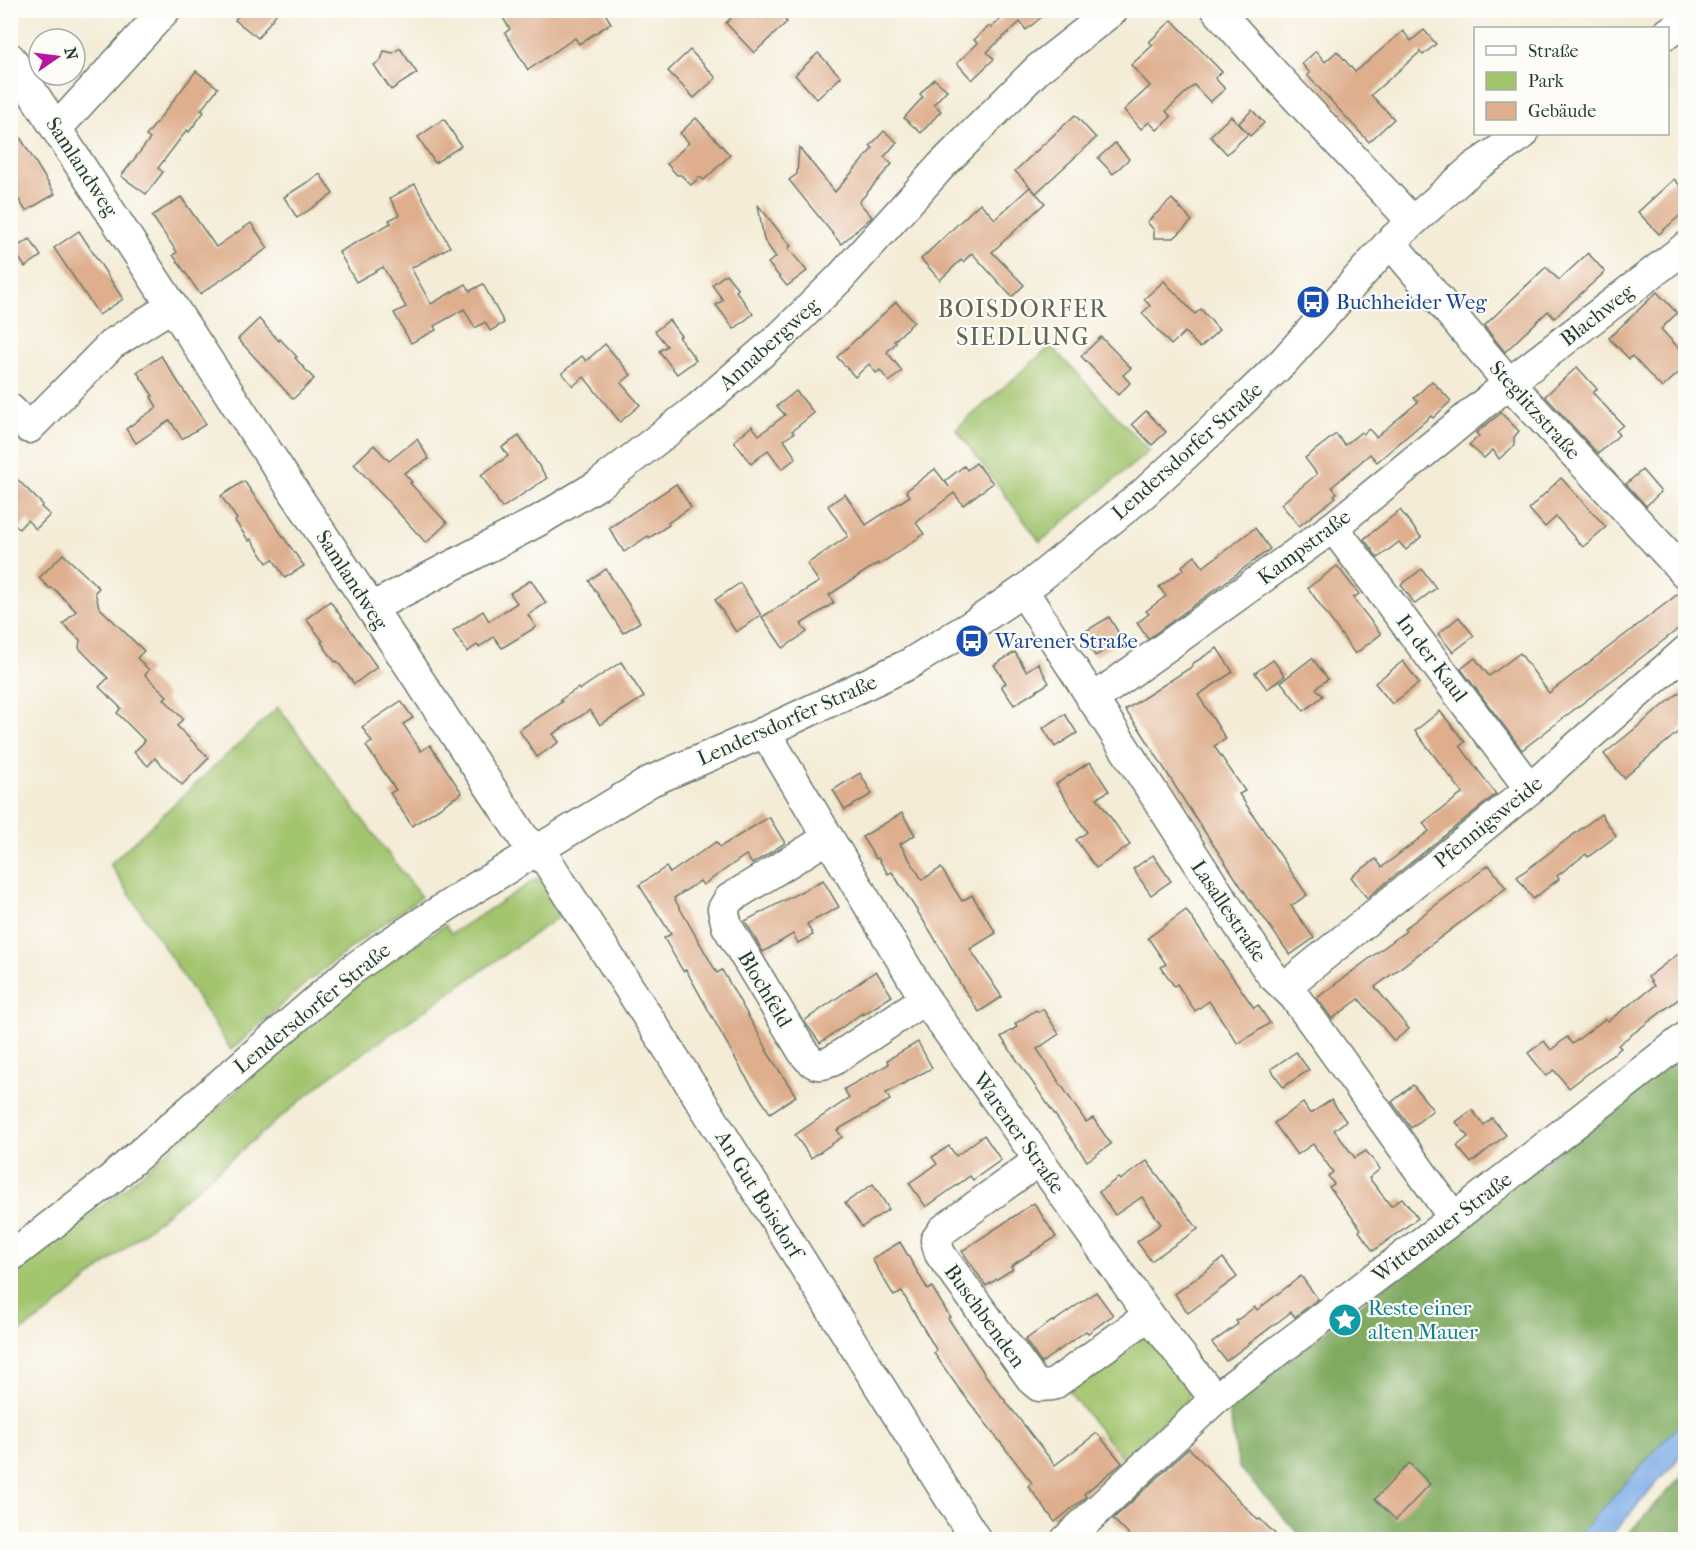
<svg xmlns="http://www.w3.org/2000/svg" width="1696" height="1550" font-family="'IM FELL French Canon',serif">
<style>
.green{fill:#a1c46d;stroke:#608050;stroke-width:1.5}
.forest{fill:#80aa60;stroke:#50744a;stroke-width:1.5}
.water{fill:#7dace7;stroke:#4e748e;stroke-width:1.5}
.building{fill:#deae8d}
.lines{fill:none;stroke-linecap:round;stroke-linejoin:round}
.minor-casing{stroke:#6a7a6d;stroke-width:33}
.minor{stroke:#fff;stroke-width:30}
.labels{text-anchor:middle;stroke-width:4.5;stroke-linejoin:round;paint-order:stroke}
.street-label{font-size:21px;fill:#1f3d34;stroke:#fdfcf7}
.transit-label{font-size:21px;fill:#164399;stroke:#fdfcf7;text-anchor:start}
.culture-label{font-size:21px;fill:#0d838f;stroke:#fdfcf7;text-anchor:start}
.quarter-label{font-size:24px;letter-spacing:1.5px;fill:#626553;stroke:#fdfcf7}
</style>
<rect width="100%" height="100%" fill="#fdfcf7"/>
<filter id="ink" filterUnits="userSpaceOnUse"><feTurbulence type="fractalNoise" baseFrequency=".0167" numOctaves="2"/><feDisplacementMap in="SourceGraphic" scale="12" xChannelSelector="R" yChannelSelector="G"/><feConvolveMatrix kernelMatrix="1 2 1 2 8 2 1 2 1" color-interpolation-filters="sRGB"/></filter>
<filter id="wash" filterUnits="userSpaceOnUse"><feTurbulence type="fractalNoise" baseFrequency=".008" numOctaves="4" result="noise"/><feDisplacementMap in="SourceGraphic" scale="24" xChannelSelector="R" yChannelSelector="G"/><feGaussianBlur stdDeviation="1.35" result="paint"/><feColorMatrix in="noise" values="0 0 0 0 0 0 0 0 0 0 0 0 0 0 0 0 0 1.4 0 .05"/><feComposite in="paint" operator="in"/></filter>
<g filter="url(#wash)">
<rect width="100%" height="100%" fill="#f4ecd7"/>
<g class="green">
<path d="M1051,346L1149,451L1040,542L956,429Z"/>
<path d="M278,707L421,897L365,937L306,983L231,1050L110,864Z"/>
<path d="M541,876L564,913L329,1077L49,1312L11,1338V1275L124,1189L251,1078L346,990L445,925L451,934Z"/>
<path d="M1149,1334L1189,1387V1396L1185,1402L1122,1458L1065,1387L1136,1336Z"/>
</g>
<g class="forest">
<path d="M1685,1054V1448L1596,1539H1303L1239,1468L1228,1407Z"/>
<path d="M1685,1473V1539H1623Z"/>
</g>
<path class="water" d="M1685,1418V1451L1608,1539H1576L1581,1532Z"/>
<g id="blocks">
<g class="building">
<path d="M242,10H279L258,38L235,20Z"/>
<path d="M498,10H603L611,23L579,44L575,38L528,70L505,33L510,29Z"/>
<path d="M751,10H777L787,22L754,53L726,23L737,12L746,15Z"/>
<path d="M1011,10H1050L1026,30L1020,22L987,52L994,59L972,80L957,63L978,43L974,40L989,26L991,28Z"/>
<path d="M1172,20L1222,72L1215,78L1225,89L1210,102L1194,85L1166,111L1171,117L1157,130L1149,122L1141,129L1124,110L1150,86L1131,65L1153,45L1149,42Z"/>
<path d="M1424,30L1436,44L1423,55L1419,51L1420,52L1371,95L1394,119L1369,142L1307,75L1310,73L1302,64L1316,51L1325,62L1337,51L1355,72L1403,31L1411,41Z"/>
<path d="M400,48L417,73L391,90L374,65L381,60L384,51L393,53Z"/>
<path d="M690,50L716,78L694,98L668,71Z"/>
<path d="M818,53L841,77L817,99L795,75Z"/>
<path d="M196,71L218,88L201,110L204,112L189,132L187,130L158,168L163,172L146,194L121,176L150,139L146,136Z"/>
<path d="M934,79L947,90L934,104L941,111L921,133L904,118L923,97L920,94Z"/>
<path d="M1252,110L1264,123L1250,136L1239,123Z"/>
<path d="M1075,115L1096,138L1036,193L1015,171Z"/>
<path d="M1231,116L1248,134L1227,154L1210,136Z"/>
<path d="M696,118L730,155L704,180L700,177L691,185L681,175H677L667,164L689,143L680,133Z"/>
<path d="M444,119L461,146L435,163L418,137Z"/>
<path d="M10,121L55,194L26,211L13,191L18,188L10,175Z"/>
<path d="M884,131L897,142L884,157L892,164L859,202L872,217L841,244L789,180L797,174L799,147L835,192L873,148L870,146Z"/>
<path d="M1115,143L1129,159L1113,174L1098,158Z"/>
<path d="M320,174L333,194L297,218L284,197Z"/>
<path d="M1674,179L1686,192V210L1659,234L1638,212Z"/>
<path d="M415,184L450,247L411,268L431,304L466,284L470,291L483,284L504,323L490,331L485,322L475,328L464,309L434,326L436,330L411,343L394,313L406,307L383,267L356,282L339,252L391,223L389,220L399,215L390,198Z"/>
<path d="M1030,187L1045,203L992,252L1024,285L1012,297L972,253L963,262L961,260L940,280L921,259L980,203L995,219Z"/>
<path d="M181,197L216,247L251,223L268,248L200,294L173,255L177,252L152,216Z"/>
<path d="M1172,199L1192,221L1174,238H1154V230L1147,222Z"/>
<path d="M758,205L791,246L788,248L807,271L787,286L768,263L776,257L764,240Z"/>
<path d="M79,231L123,299L99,315L54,248Z"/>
<path d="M30,239L41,256L25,267L13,249Z"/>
<path d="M1588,253L1605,272L1554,318L1548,311L1505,352L1484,326L1546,267L1559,280Z"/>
<path d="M726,274L738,289L736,291L753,314L734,329L716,305L723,300L712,285Z"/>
<path d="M1164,281L1195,314L1201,309L1219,330L1200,348L1185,332L1171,345L1142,313L1150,306L1144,299Z"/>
<path d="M1657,292L1677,313L1661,329L1686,356V366L1662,388L1632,356L1629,359L1609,338Z"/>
<path d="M896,302L914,322L894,341L896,343L887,352L902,371L889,382L880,370L876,373L869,364L855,377L837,357Z"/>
<path d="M259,319L279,341L280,339L297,357L295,358L314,379L293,399L238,339Z"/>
<path d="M669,320L681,336L679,337L696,360L677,374L659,351L667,346L655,331Z"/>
<path d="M1101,337L1131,368L1123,375L1130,383L1118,395L1081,356Z"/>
<path d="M605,344L631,375L621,383L640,405L620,422L584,377L573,386L562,373L582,356L586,361Z"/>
<path d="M161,356L206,424L182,439L170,420L136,443L126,429L157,407L151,397L153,396L137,372Z"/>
<path d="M1577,367L1597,389L1593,393L1623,425L1616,431L1619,435L1598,454L1545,396Z"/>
<path d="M1432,381L1451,401L1433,418L1431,416L1377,462L1370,454L1332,487L1337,493L1334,495L1336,497L1299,526L1281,504L1317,474L1305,458L1336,434L1345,445L1361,432L1363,434L1369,429L1376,437L1418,402L1414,398Z"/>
<path d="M796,391L814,413L792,431L794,433L784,440L796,458L782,469L768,450L751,464L734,441L752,426L759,435L785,415L777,406Z"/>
<path d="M1146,411L1166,432L1152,445L1132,424Z"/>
<path d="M1501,413L1519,431L1514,437V446L1499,459L1493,450L1484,458L1469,445L1479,436L1476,433Z"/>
<path d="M519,436L547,478L502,508L481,475L508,456L502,447Z"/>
<path d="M417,439L429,459L404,473L412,482L410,483L447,523L426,543L354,464L374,445L389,461Z"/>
<path d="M976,463L993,483L963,505L954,493L924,516L916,523L924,534L879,565L878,563L829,595L834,603L801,624L807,632L783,648L762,617L819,582L807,564L848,536L828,506L845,494L866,525L910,496L906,491L935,469L949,487L945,481L964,466L967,470Z"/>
<path d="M1642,470L1661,492L1646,506L1626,484Z"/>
<path d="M10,472L43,505L41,507L50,515L36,529L27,520L19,529L10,520Z"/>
<path d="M1561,478L1606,527L1583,547L1556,517L1545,527L1529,509Z"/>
<path d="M244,481L304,566L285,578L273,559L267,563L251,539L249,541L235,521L237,519L221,496Z"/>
<path d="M676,484L691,507L668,523L669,525L649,538L648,536L624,552L609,528Z"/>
<path d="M1400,510L1421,537L1406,550L1399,542L1378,558L1364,539Z"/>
<path d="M1255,528L1270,549L1148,639L1137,623L1149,614L1146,611L1166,596L1159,587L1184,569L1182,566L1195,556L1203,567Z"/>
<path d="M63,554L99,588L95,592L99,607L144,651L137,658L149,670L145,675L167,696L164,699L183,719L177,726L209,758L182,785L155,758L148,766L134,752L145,741L117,713L121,708L99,687L108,678L79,648L80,640L63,624L76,611L54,589L49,588L39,578Z"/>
<path d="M1337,566L1359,594L1353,598L1381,634L1355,654L1308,588Z"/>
<path d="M606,569L640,622L623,633L589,581Z"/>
<path d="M1422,569L1436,588L1415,604L1401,585Z"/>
<path d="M531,580L546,603L528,615L536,627L502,648L494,637L479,647L477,645L467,652L453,631L483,611L489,621L517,603L510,593Z"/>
<path d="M740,583L761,615L736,632L715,600Z"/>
<path d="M1678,594L1686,603V623L1522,750L1461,669L1475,658L1489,676L1520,653L1549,693Z"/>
<path d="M330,601L377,667L354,684L337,661L335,662L321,642L323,641L306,619Z"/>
<path d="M1109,617L1123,640L1095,656L1081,634Z"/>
<path d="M1459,617L1474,636L1453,652L1438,634Z"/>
<path d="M1217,648L1233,672L1198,695L1226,739L1214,746L1245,791L1239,794L1307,895L1291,906L1314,938L1290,955L1259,911L1258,912L1185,802L1141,731L1125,710L1193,666L1192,664Z"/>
<path d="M1015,652L1026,671L1038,663L1049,683L1014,705L1001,686L1006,683L994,665Z"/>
<path d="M1312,658L1328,679L1316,688L1323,696L1304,711L1281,682Z"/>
<path d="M1273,660L1285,676L1267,689L1255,673Z"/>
<path d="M1403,661L1419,683L1392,704L1375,683Z"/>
<path d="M621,662L644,697L600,725L590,710L553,734L559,742L537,757L519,730L562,702L560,700L578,688L579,690Z"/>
<path d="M1686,687L1685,726L1624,778L1604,754Z"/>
<path d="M401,701L413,718L403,724L421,751L430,745L462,793L412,826L390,793L396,790L366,746L372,742L362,727Z"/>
<path d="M1440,711L1465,742L1460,746L1496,794L1367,898L1351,877L1376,859L1382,867L1429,831L1423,823L1463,793L1415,731Z"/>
<path d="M1065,714L1077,733L1055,747L1043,728Z"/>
<path d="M1090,762L1109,791L1097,798L1130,845L1096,868L1076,840L1087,832L1056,784Z"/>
<path d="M860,773L872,794L845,810L833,790Z"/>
<path d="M902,813L915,835L900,844L922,880L941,868L962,901L972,895L996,933L970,949L1002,997L979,1012L961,985L932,934L892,872L888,874L878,858L876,859L862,837Z"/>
<path d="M1601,814L1616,836L1588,857L1586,854L1557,876L1559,879L1533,899L1517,877Z"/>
<path d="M769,817L785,843L752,864L746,855L703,885L700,881L674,898L717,973L722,970L767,1049L766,1050L796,1096L770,1113L744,1074L686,970L683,971L664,938L671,934L639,885L666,867L670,873L716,842L720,847Z"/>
<path d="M1153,855L1171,881L1151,895L1133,869Z"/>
<path d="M1489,865L1506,888L1375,987L1409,1029L1394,1041L1359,999L1332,1019L1317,998L1406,931L1404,929Z"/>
<path d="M823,880L839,907L807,924L813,935L798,943L793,934L763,952L745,921Z"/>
<path d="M1186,910L1254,1008L1258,1005L1270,1023L1238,1044L1209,1001L1195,1011L1177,984L1174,986L1161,967L1166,964L1148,938Z"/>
<path d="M1686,948L1685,994L1618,1045L1621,1048L1569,1088L1554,1070L1546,1076L1528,1053L1544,1041L1551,1050L1567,1037L1572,1044L1605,1019L1608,1021L1654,986L1648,977Z"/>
<path d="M876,971L892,996L863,1015L862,1013L820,1043L804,1021Z"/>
<path d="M1043,1009L1059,1034L1037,1049L1086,1122L1093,1118L1111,1144L1087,1161L1001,1037L1017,1027L1015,1024L1036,1010L1038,1012Z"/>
<path d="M918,1042L932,1068L886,1093L890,1100L837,1130L842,1137L811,1158L795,1135L849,1098L844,1089L889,1064L887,1060Z"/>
<path d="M1296,1052L1309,1070L1283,1087L1271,1069Z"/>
<path d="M1413,1085L1433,1110L1411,1128L1392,1102Z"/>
<path d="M1331,1100L1346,1121L1334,1130L1355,1158L1366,1151L1380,1169L1369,1178L1391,1206L1402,1198L1418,1218L1373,1251L1359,1231L1361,1229L1329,1187L1334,1184L1328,1176L1333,1172L1313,1144L1297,1155L1274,1123L1303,1103L1310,1114Z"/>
<path d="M1472,1110L1484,1125L1492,1118L1506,1135L1471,1163L1457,1146L1468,1137L1456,1122Z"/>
<path d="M984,1135L1001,1160L973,1180L970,1176L926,1207L909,1183L937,1164L932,1157L949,1146L956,1156Z"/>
<path d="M1147,1161L1198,1229L1151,1261L1137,1242L1161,1224L1142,1197L1115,1215L1099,1192L1118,1178L1120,1180Z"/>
<path d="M873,1184L889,1209L862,1227L845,1203Z"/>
<path d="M1034,1203L1056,1237L1011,1266L1013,1269L986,1286L962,1251Z"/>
<path d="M900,1242L928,1290L932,1287L950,1317L948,1318L986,1376L1055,1465L1097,1433L1122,1463L1084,1494L1086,1497L1055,1522L1028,1486L1032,1483L957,1386L934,1353L937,1351L902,1292L894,1296L872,1259Z"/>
<path d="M1223,1258L1237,1277L1188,1313L1175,1294Z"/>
<path d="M1301,1276L1318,1299L1295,1317L1291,1312L1226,1361L1212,1343L1238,1324L1236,1321L1255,1307L1257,1310Z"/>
<path d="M1096,1292L1113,1315L1088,1333L1086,1331L1041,1363L1025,1340L1052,1321L1053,1322Z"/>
<path d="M1189,1448L1258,1520L1260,1519L1280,1539H1133L1113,1519Z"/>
<path d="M1409,1463L1430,1484L1396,1520L1375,1499Z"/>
</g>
</g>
</g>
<g filter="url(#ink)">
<use href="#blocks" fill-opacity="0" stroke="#6a7a6d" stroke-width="1.5"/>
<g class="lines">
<defs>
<g id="minor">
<path d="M1217,10L1266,65L1412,221"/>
<path d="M1668,33L1686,21"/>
<path d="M10,58L257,436L504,808L523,837L537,850L549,864L664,1042L976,1540"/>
<path d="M57,128L165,10"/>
<path d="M1392,240L1401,255L1509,383L1686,574"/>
<path d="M10,409L29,428L112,344L172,306"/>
<path d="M1333,527L1530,789"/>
<path d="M1023,591L1260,958L1271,974L1294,996L1454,1218"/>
<path d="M371,608L538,521L598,485L698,408L781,336L840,278L941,166L1038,69L1113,10"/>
<path d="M1092,700L1333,527L1509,383L1686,247"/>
<path d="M765,732L925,999L1149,1315L1215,1399"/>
<path d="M828,838L729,899L723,909L727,926L803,1052C814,1065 816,1067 832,1061L925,999"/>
<path d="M1285,987L1530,789L1572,751L1686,651"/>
<path d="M1038,1161L943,1230L936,1240L940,1254L1033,1381L1039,1386L1053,1385L1149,1315"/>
<path d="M10,1257L111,1179L349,972L382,948L475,888L651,781L765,732L909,664L971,626L1023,591L1143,494L1209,433L1284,361L1392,240L1473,168L1523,134"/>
<path d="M1066,1540L1215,1399L1454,1218L1686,1037"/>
</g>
</defs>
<use href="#minor" class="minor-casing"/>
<use href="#minor" class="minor"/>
</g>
</g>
<defs>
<symbol id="bus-disc" viewBox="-11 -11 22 22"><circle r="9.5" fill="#1a4fb4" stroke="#fdfcf7"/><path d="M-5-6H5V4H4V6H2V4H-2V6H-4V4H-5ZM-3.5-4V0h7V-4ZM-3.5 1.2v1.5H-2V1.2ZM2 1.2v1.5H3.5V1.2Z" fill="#fff"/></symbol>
<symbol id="sight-disc" viewBox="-11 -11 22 22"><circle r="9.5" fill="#0f9aa8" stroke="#fdfcf7"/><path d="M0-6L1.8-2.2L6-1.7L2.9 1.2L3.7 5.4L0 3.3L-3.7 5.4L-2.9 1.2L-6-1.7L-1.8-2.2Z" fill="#fff"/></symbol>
</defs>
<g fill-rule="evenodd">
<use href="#bus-disc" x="1294" y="283" width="38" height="38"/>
<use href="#bus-disc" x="953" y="622" width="38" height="38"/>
<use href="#sight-disc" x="1326" y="1301" width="38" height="38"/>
</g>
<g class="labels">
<g class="street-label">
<text transform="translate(82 167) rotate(57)" y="7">Samlandweg</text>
<text transform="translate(1597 315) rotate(-38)" y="7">Blachweg</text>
<text transform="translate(769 344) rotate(-42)" y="7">Annabergweg</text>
<text transform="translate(1535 410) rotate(48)" y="7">Steglitzstraße</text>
<text transform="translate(1187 451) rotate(-42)" y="7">Lendersdorfer Straße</text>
<text transform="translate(1304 547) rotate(-37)" y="7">Kampstraße</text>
<text transform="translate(352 580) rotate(57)" y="7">Samlandweg</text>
<text transform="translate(1432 658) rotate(53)" y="7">In der Kaul</text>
<text transform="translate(787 720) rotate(-24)" y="7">Lendersdorfer Straße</text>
<text transform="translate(1488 822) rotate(-39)" y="7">Pfennigsweide</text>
<text transform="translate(1229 911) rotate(56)" y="7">Lasallestraße</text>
<text transform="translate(765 989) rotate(59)" y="7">Blochfeld</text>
<text transform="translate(312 1008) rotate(-39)" y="7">Lendersdorfer Straße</text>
<text transform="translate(1019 1133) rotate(55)" y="7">Warener Straße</text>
<text transform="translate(759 1194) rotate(58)" y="7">An Gut Boisdorf</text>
<text transform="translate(1442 1227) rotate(-37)" y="7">Wittenauer Straße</text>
<text transform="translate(985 1316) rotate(54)" y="7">Buschbenden</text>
</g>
<g class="transit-label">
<text x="1336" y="309">Buchheider Weg</text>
<text x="995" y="648">Warener Straße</text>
</g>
<g class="culture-label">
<text x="1368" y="1315">Reste einer<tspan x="1368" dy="24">alten Mauer</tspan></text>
</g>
<g class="quarter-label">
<text x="1023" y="317">BOISDORFER<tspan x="1023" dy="28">SIEDLUNG</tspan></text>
</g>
</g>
<rect width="1696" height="1550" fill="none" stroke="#fdfcf7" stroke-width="36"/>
<rect x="1474" y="27" width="195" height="108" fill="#fdfcf7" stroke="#a4b0a9" stroke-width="1.5"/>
<rect x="1486" y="46" width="30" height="9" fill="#ffffff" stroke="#a4b0a9" stroke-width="1.5"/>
<text x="1528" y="57" font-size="18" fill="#1f3d34">Straße</text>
<rect x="1486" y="72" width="30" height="18" fill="#a1c46d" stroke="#a4b0a9" stroke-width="1.5"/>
<text x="1528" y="87" font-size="18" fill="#1f3d34">Park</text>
<rect x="1486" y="102" width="30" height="18" fill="#deae8d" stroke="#a4b0a9" stroke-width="1.5"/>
<text x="1528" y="117" font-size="18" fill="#1f3d34">Gebäude</text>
<g transform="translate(57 57) rotate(76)"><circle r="28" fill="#fdfcf7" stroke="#a4b0a9" stroke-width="1.5"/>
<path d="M0-4.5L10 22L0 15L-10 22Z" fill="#b5179e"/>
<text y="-9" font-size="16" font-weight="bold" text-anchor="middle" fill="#1f3d34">N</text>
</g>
</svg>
